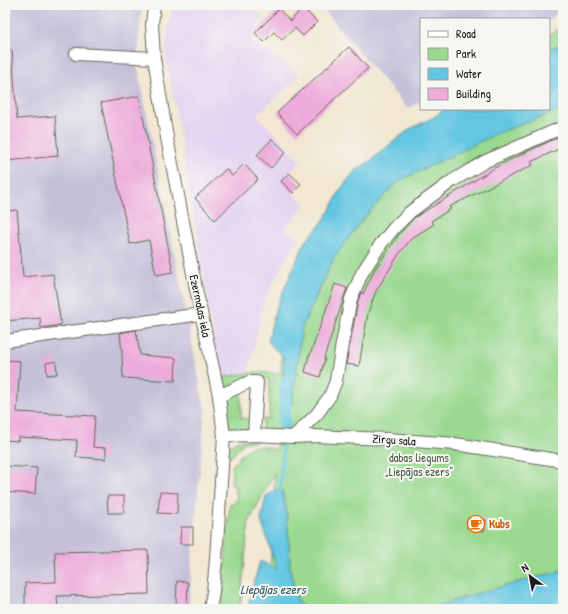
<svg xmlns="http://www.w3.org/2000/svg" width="568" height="614" font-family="'Patrick Hand',sans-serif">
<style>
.built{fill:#e4d3f1}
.industrial{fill:#c6c0d9}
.green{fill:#9ad98f;stroke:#5b7a56}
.water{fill:#64c6e2;stroke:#40717f}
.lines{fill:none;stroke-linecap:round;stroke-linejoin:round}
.stream{stroke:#64c6e2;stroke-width:3.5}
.canal{stroke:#64c6e2;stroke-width:12}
.building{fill:#edabda}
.minor-casing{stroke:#67635c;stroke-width:14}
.minor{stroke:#fff;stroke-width:12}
.labels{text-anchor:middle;stroke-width:4;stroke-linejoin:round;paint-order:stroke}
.street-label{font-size:12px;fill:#1c1c1c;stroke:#f6f6f2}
.park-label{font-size:12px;fill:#485e44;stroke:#f6f6f2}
.food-label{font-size:12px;font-weight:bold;fill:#c56008;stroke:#f6f6f2;text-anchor:start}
.water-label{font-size:13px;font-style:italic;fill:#355861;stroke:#f6f6f2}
</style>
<rect width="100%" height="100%" fill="#f6f6f2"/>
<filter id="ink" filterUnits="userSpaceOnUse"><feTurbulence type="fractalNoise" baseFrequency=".025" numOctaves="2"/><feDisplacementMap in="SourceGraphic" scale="8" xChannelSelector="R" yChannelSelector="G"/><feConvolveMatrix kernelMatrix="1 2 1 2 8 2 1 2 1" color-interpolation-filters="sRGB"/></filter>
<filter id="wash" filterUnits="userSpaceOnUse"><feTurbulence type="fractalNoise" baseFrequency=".012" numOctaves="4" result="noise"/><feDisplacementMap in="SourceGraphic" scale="16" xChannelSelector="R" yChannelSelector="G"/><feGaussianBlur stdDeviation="0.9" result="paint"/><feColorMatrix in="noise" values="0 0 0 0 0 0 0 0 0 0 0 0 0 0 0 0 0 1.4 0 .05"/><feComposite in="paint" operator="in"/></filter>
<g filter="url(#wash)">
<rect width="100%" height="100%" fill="#f2e8d2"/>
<path class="built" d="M172,5H235L263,13L252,41L300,76L257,115L301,161L289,173L301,184L293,193L306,205L284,229L299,238L284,262L264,301L248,374L220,378L186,169L165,50Z"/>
<g class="industrial">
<path d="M5,5H142L137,64L205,410L192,561L189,609H5Z"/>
<path d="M320,5H563V9L549,20L421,19V101L408,109L339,28Z"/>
</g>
<g class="green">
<path d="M563,26V609H268L275,474L268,484L249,522L247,538L240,609H221L230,504L236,503L237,492H234L235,485H231L232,466C237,461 242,452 248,449C255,444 269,447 276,450L278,431H262L263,419H269V379L252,378L224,390L220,378L255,372L281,374L282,337L347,213L456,109H549V50L552,48H549V35Z"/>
<path d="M241,390V418L250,419V427L247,430C244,430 240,430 237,430C223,428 226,409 225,399Z"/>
<path d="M258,440L256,442H244L231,457L228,458C228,455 228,451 229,448C232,438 249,440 258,440Z"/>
</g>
<g class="water">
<path d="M563,45V109L498,133L397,182L362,220L334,258L302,327L292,404L287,403L282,398L284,357L275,349L268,341L275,310L304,244L324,220L334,203L340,190L354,172L369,162L393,142L410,129L434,117L445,109H549V48Z"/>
<path d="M281,487L286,508L289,539L290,570L297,600L303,609H248L252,589L260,561L277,569L261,520L266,496Z"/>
<path d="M563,570V609H429L468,596Z"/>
</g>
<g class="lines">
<path class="stream" d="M280,491L283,446"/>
<path class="canal" d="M284,429L286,384"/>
</g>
<g id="blocks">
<g class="building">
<path d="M303,8L317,22L303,36L295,28L282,40L274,32L264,42L255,33L279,9L290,21Z"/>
<path d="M349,47L368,68L297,134L277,113Z"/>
<path d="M5,50H12L17,119L55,116L58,156L5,161Z"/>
<path d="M139,96L173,272L156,275L149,240L130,244L101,103Z"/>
<path d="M563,135V147L531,162L533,165L449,207L451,209L431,221L434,224L412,238L399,254L376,291L368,313L359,366L346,364L358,301L361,293L363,294L375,269L400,233L414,218L501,164Z"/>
<path d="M272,139L286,152L271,168L257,155Z"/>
<path d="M244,164L258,179L215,220L195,198L226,169L232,176Z"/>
<path d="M289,173L301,184L293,193L281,181Z"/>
<path d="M17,210L23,277L53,274L61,325L41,328L40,318L5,321V211Z"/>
<path d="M335,284L347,288L324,358H325L320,377L305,372L309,355H310Z"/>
<path d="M136,330L140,355L176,358L175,381L123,378L122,354L120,333Z"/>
<path d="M5,360L20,361L17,412L95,416L93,447L106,448V459L76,457L77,440L18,437V441L5,440Z"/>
<path d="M56,361L57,374L47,375L46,363Z"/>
<path d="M5,466L37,468L35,494L5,492Z"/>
<path d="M160,492L178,493L177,514L158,513Z"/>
<path d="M107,496H124V513H108Z"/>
<path d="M468,518L486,520L484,531L467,528Z"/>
<path d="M181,527H193V544H180Z"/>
<path d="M148,550L149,594L57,596L58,609H25V583L56,582L55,552Z"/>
<path d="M177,581L188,582L187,607L176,606Z"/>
</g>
</g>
</g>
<g filter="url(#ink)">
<use href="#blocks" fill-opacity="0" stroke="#67635c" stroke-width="1"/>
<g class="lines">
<defs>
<g id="minor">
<path d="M154,5L152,24L154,58L167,138L196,289L219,396L224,436L216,559L213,592L210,609"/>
<path d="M76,54L154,58"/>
<path d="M5,341L201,314"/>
<path d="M219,396L249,382H257L254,435"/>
<path d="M224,436L254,435L293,437L314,436L387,439L455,444L563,461"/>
<path d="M293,437L317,414L330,396L336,381L342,344L351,299L362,273L380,245L394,228L410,212L452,181L486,161L563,127"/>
</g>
</defs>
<use href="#minor" class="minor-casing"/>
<use href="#minor" class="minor"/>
</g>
</g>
<defs>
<symbol id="cafe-ring" viewBox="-11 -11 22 22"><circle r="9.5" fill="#f6f6f2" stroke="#e8710a" stroke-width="1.5"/><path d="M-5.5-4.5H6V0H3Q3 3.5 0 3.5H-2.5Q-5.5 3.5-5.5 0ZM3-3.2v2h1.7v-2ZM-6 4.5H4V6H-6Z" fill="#e8710a"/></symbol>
</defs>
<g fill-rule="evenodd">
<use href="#cafe-ring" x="466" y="514" width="20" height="20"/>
</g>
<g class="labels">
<g class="street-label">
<text transform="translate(200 306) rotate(78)" y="4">Ezermalas iela</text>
<text transform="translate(394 440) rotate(4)" y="4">Zirgu sala</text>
</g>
<g class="park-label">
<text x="419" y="462">dabas liegums<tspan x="419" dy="14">„Liepājas ezers”</tspan></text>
</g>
<g class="food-label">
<text x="489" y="528">Kubs</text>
</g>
<g class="water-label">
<text x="273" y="594">Liepājas ezers</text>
</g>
</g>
<rect width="568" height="614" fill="none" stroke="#f6f6f2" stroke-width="20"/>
<rect x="420" y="18" width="130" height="92" fill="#f6f6f2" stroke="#9f9f9c"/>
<rect x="428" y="31" width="20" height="6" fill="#ffffff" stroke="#9f9f9c"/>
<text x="456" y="38" font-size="12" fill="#1c1c1c">Road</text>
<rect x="428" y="48" width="20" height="12" fill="#9ad98f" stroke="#9f9f9c"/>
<text x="456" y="58" font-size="12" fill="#1c1c1c">Park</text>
<rect x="428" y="68" width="20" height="12" fill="#64c6e2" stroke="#9f9f9c"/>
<text x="456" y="78" font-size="12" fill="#1c1c1c">Water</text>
<rect x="428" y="88" width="20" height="12" fill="#edabda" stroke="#9f9f9c"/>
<text x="456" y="98" font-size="12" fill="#1c1c1c">Building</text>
<g transform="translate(530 576) rotate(328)" stroke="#f6f6f2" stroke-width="3" paint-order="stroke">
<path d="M0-3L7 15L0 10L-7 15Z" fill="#1c1c1c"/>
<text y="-6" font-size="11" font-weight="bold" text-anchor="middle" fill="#1c1c1c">N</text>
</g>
</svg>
